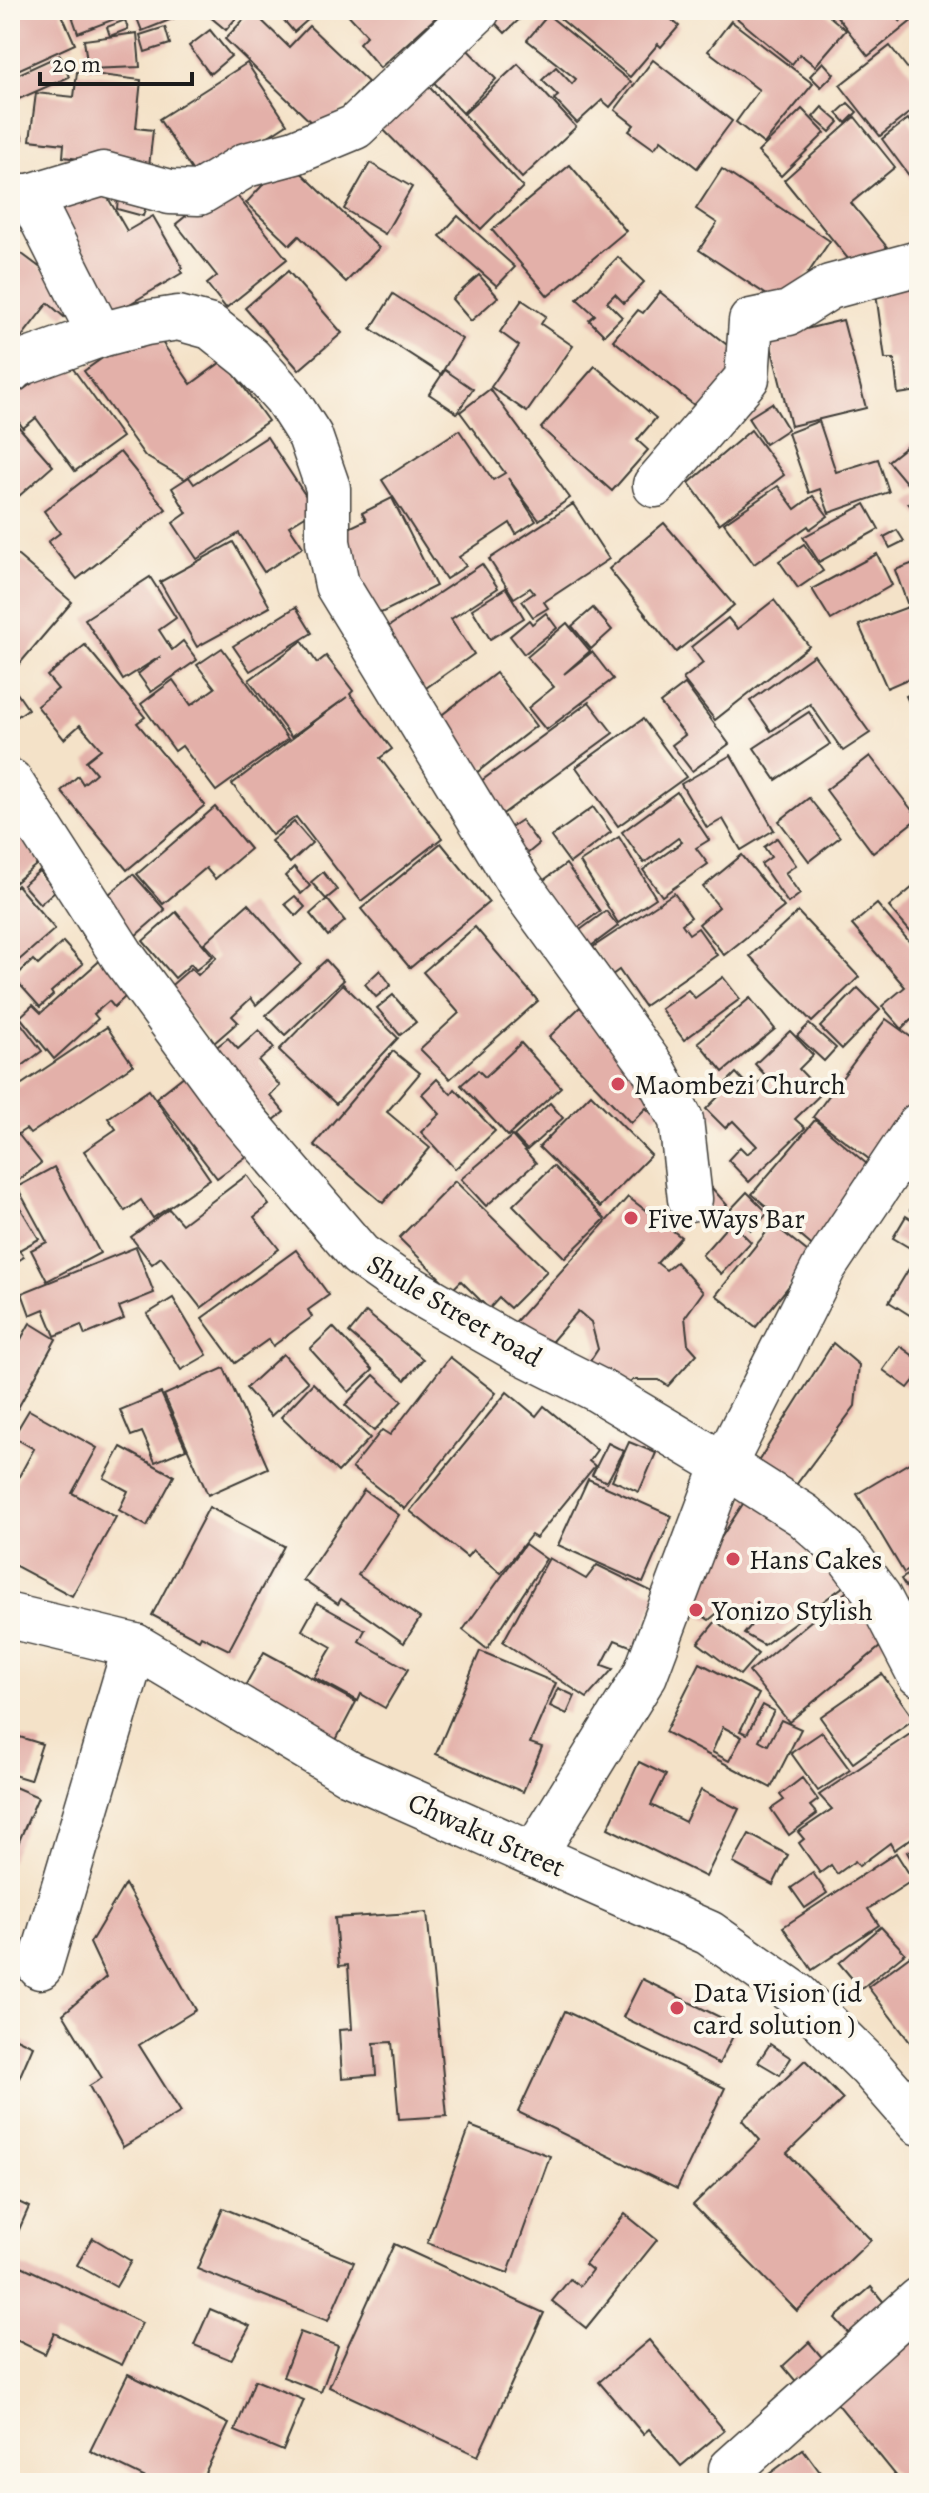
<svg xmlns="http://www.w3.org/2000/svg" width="929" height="2493" font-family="Alegreya,serif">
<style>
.building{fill:#e3b0a9;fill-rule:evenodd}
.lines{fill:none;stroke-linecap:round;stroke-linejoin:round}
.minor-casing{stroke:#3c3a36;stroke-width:47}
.major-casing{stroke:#3c3a36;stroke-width:47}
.minor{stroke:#fff;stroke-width:44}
.major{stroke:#fff;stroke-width:44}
.poi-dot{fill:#d1495b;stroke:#fbf7ec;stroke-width:3}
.labels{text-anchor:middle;stroke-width:8;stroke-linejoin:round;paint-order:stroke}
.poi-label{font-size:28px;fill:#1c1c1c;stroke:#fbf7ec;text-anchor:start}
.street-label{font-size:28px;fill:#1c1c1c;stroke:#fbf7ec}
</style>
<rect width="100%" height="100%" fill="#fbf7ec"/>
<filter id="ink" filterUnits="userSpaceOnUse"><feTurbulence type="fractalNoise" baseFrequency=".0125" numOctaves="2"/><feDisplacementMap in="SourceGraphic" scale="16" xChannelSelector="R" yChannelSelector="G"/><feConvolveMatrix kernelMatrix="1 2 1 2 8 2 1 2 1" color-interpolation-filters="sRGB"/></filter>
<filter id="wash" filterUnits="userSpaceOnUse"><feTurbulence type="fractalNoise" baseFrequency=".006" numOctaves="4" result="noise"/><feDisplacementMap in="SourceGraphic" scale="32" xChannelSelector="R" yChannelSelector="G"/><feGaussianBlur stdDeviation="1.8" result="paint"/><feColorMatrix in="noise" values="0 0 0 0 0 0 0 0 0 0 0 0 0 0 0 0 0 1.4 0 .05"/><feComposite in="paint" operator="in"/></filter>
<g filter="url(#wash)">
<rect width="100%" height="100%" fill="#f4e2c8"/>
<g id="blocks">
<g class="building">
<path d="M10,10H60L75,44L11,73Z"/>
<path d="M70,10H117L120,17L78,33Z"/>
<path d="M141,10H195L142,31L135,13Z"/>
<path d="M202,10H243L226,30Z"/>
<path d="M275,10H319L294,32Z"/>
<path d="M344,10H444L380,68L359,43L367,35Z"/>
<path d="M483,10H529L505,33Z"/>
<path d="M550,10H660L679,26L661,47L658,44L630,77Z"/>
<path d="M727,10H822L846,30L815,66L800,54L792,64Z"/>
<path d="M832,10H891L901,22L893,10H919V15L868,56Z"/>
<path d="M252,11L289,47L309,26L368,82L321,132L225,39Z"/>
<path d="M548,15L631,82L610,107L602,100L577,123L554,99L558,96L542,80L556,67L572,84L576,79L527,40Z"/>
<path d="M125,20L128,29L110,36L107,27Z"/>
<path d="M731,21L813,84L764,144L736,122L759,90L708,51Z"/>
<path d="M165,27L170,44L145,52L140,35Z"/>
<path d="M210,30L231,56L210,74L189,46Z"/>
<path d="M137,33L140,67L88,69L84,40Z"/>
<path d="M458,40L496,79L463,113L424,72Z"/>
<path d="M890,46L919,83V105L880,136L840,85Z"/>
<path d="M60,55L69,77L19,99L10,78Z"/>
<path d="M653,60L732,121L697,168L661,140L654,149L629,131L634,125L615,110Z"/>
<path d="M823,62L834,74L821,87L810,76Z"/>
<path d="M247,63L287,124L199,181L159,119Z"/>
<path d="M518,64L576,127L522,178L464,114Z"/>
<path d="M77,72L141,80L136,128L153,130L149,167L63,157L64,144L30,140L36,93L74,97Z"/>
<path d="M419,76L523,187L481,229L372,118Z"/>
<path d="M848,103L857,112L846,123L837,113Z"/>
<path d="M10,106L23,139L10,144Z"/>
<path d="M822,107L839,122L830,132L813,117Z"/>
<path d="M802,109L825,133L781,176L758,152Z"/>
<path d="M855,117L895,167L851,203L887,247L858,271L784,180Z"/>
<path d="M908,119L919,135V189L882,139Z"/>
<path d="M287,159L379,248L346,282L299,236L290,245L246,203Z"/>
<path d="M370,163L412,187L385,234L344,209Z"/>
<path d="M570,165L626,231L548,296L492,230Z"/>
<path d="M722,169L830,241L785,307L699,250L717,223L696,209Z"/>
<path d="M96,177L127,231L153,216L183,268L180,270L182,273L111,315L49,203Z"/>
<path d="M227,183L287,259L226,308L207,284L217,276L176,224Z"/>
<path d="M119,184L150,194L143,216L117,209Z"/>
<path d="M10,216L20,225L10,238Z"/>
<path d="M458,216L515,267L497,286L440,236Z"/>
<path d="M10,245L78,296L64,317L48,303L10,352Z"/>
<path d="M618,257L644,282L624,303L615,294L607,302L622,317L604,335L589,320L595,315L577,299Z"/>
<path d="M288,271L342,333L299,370L245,308Z"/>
<path d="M479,275L498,297L471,321L452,299Z"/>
<path d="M874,279L919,285V391L898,394L894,359H885Z"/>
<path d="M660,292L746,360L704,413L613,340L638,310L643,313Z"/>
<path d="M393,294L462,339L441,374L371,329Z"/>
<path d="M522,300L546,316L541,324L573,346L527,412L491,387L519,346L500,332Z"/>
<path d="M843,320L866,408L791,426L769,338Z"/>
<path d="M150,325L191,384L224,360L268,421L185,479L145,456L84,371Z"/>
<path d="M66,359L122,437L75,471L36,418L23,428L10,409V399Z"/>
<path d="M595,366L656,418L637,440L648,450L612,491L541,428Z"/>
<path d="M445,370L473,389L457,413L429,394Z"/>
<path d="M490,389L570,498L539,520L508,478L536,521L516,534L510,523L459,557L466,566L446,579L382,480L459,430L493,480L505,473L460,412Z"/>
<path d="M772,403L788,429L765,444L748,418Z"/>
<path d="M10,417L53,466L10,504Z"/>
<path d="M819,421L836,472L878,459L889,492L829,513L820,489L809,493L788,433Z"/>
<path d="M751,430L784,475L719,524L689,483Z"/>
<path d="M267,437L315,510L289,526L303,547L264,572L239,533L197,559L173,523L187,513L172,488L189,477L194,484Z"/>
<path d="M916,439L919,443V487L913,491L888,461Z"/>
<path d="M120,452L166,509L77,579L48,542L60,533L44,511Z"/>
<path d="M778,486L795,509L813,496L828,516L810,529L808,526L754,564L724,523Z"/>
<path d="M919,495V517L908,503Z"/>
<path d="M392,498L436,586L375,616L334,535L366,520L362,513Z"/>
<path d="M573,504L609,559L544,602L548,608L533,617L522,601L534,593L530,588L514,598L489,559Z"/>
<path d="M865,504L879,529L819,562L803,537Z"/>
<path d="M664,523L734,605L676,652L609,569Z"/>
<path d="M897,530L904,541L890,548L884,537Z"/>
<path d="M233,542L270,607L197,647L160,582Z"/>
<path d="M804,544L823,571L798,588L779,561Z"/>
<path d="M10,549L72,602L10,675V623L15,617L10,613Z"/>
<path d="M877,554L892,585L831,620L812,589Z"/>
<path d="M919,561V598L907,603L895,570Z"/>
<path d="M482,564L498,588L451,619L474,654L423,690L382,631Z"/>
<path d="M150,577L176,618L159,630L172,650L183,641L197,660L151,692L138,674L161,656L123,680L85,619Z"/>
<path d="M506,588L524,618L490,639L472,609Z"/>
<path d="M774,600L809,646L715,720L683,679L703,663L691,647L728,618L737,629Z"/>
<path d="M919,603V674L887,688L859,625Z"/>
<path d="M296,607L312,633L250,671L233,646Z"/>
<path d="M593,608L612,630L591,649L572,626Z"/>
<path d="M546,613L557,628L524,654L510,636L529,620L532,624Z"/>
<path d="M567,623L590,651L564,674L592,652L613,679L546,730L528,708L554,687L527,657Z"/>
<path d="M302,641L317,663L326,656L353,691L350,694L392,749L380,758L442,838L361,901L296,817L272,835L232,784L347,697L291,737L249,680Z"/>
<path d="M85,645L145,717L137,723L205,805L127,870L61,791L78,776L83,784L96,773L86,761L101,749L80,725L64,739L37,706L58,689L47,676Z"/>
<path d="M222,648L288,739L216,791L182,746L175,751L141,704L173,680L191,705L215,688L197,665Z"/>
<path d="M814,655L870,733L843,751L810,704L771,731L750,701Z"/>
<path d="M496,673L536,726L475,774L434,721Z"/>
<path d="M10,683L28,709L12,720L10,718Z"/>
<path d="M685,684L729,744L692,771L672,745L685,735L660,703Z"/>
<path d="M919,690V724L906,696Z"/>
<path d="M589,702L613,733L500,816L477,784Z"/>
<path d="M809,712L830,744L776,780L754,748Z"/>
<path d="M643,719L686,777L618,826L576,767Z"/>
<path d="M731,755L774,830L741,850L723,819L707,828L681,784Z"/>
<path d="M870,756L918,818L873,853L826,790Z"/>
<path d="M677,792L709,840L696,848L708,864L662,896L643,870L682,842L678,838L644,863L622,832Z"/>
<path d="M809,798L840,837L809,861L779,821Z"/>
<path d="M215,807L250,849L215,879L206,868L163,904L137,874Z"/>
<path d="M593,807L611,832L570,863L551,837Z"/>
<path d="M521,820L539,844L521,859L502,833Z"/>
<path d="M294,822L312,843L290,863L271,841Z"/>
<path d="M10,825L41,861L13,884L10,880Z"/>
<path d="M619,837L656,898L618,923L580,862Z"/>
<path d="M777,838L796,865L785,873L800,894L788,903L761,864L771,857L764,847Z"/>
<path d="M441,843L489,902L410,968L361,909Z"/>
<path d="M742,855L784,907L724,955L699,924L719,907L703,887Z"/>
<path d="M566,864L600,911L572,932L537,885Z"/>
<path d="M294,867L310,886L301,894L285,876Z"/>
<path d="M39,871L56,890L40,904L23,885Z"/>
<path d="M323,872L337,890L326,899L311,882Z"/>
<path d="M133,874L165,910L135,936L103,899Z"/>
<path d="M919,882V942L889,907Z"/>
<path d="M17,885L55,929L10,968V892Z"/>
<path d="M674,893L691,917L682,924L689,934L698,928L717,955L644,1006L619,970L612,975L593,947Z"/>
<path d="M295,896L305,907L296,916L285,904Z"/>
<path d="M327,899L345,921L328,936L310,914Z"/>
<path d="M248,904L301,964L256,1005L251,998L232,1016L238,1022L214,1043L166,990L191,968L198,975L217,957L204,943Z"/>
<path d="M877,904L919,953V1021L915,1016L902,1029L882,1006L905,987L852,925Z"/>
<path d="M606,911L618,926L587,949L576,933Z"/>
<path d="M176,912L213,956L196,970L191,964L175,978L143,941Z"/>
<path d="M798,912L859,977L812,1022L750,956Z"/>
<path d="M475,927L538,1001L450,1079L420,1049L459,1013L423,972Z"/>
<path d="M63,942L83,964L51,992L53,995L40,1007L14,978L33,960L38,965Z"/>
<path d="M105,956L134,989L114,1007L109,1001L94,1014L98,1019L54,1059L20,1017L33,1005L41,1013Z"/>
<path d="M326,960L344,980L285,1035L266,1015Z"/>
<path d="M380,970L391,985L376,997L365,984Z"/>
<path d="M723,977L740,999L684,1040L661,1009L688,990L695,998Z"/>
<path d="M343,984L398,1038L336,1104L279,1050Z"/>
<path d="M858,988L880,1010L842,1049L820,1027Z"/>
<path d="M393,995L416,1022L400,1035L377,1008Z"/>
<path d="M750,998L775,1029L723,1072L698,1042Z"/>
<path d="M580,1007L667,1106L655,1117L646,1108L631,1123L549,1037Z"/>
<path d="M10,1009L42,1051L10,1075Z"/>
<path d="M886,1019L919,1043V1100L873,1162L813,1117Z"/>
<path d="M809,1024L836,1048L824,1061L797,1036Z"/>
<path d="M107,1027L133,1065L30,1134L26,1129L10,1139V1092Z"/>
<path d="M259,1030L274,1048L259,1061L280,1086L270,1095L284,1112L274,1120L214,1049L228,1038L238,1049Z"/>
<path d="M790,1031L813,1055L799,1069L822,1093L795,1119L805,1128L749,1182L728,1160L740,1147L747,1154L757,1146L733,1121L725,1128L706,1109L724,1091L721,1088L736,1073L752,1090L766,1076L755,1064Z"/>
<path d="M521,1043L561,1087L508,1136L461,1085L478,1070L485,1077Z"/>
<path d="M393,1051L420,1073L387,1112L430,1148L383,1203L314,1145Z"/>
<path d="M189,1072L251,1153L217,1178L156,1098Z"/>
<path d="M437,1079L451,1094L455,1089L495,1131L455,1169L421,1132L440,1114L422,1094Z"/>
<path d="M149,1090L210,1179L153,1218L141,1200L125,1211L84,1151L116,1129L108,1118Z"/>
<path d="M591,1094L651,1155L600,1207L539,1147Z"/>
<path d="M550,1103L563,1118L527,1150L514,1136Z"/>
<path d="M815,1120L881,1176L817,1250L752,1194Z"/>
<path d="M18,1134L41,1163L10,1187V1141Z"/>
<path d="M512,1136L536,1163L486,1206L461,1179Z"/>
<path d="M553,1166L605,1219L565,1258L513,1205Z"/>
<path d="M54,1167L100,1253L47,1281L31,1250L47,1242L17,1187Z"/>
<path d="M247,1175L269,1205L254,1217L279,1249L201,1308L161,1257L152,1264L131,1237L169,1209L182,1224Z"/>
<path d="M455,1181L547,1271L510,1308L499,1298L489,1309L461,1281L452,1290L399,1238Z"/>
<path d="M712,1188L727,1205L717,1215L701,1197Z"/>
<path d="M747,1192L768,1213L751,1230L730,1210Z"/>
<path d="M12,1194L39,1239L19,1250L24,1257L10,1266V1195Z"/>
<path d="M919,1196V1216L910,1210Z"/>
<path d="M628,1197L681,1237L657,1263L666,1270L676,1262L703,1292L685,1317L688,1344L697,1354L668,1386L659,1380H633L614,1398L585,1369L598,1349L591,1322L578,1311L540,1355L509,1329Z"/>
<path d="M906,1216L919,1224V1245L915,1251L893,1238Z"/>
<path d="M731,1222L751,1242L721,1274L702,1255Z"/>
<path d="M773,1224L813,1256L756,1327L716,1295Z"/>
<path d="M136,1247L154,1293L119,1307L124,1319L85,1335L81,1325L55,1336L44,1309L30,1315L22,1293Z"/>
<path d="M296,1250L329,1295L308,1310L312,1317L273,1346L269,1339L235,1363L202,1318Z"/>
<path d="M919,1252V1321L889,1302Z"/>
<path d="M173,1298L207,1355L181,1370L147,1314Z"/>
<path d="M366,1312L423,1359L405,1380L349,1333Z"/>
<path d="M30,1323L56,1339L13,1417L10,1415V1359Z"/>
<path d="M333,1327L373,1370L349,1392L310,1349Z"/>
<path d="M833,1343L859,1365L855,1406L787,1497L754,1468Z"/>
<path d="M900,1346L919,1360V1374L908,1388L883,1370Z"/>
<path d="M283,1354L308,1382L271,1416L246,1388Z"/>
<path d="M450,1357L496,1393L405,1509L352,1468L382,1430L390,1435Z"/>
<path d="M224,1368L268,1468L208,1495L164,1395Z"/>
<path d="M374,1375L402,1401L374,1431L345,1405Z"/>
<path d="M313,1383L370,1438L338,1472L281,1417Z"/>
<path d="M507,1392L536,1416L544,1406L597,1450L589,1461L595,1466L536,1538L531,1535L501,1573L473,1550L467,1557L410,1511Z"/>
<path d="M161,1393L186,1449L155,1462L142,1432L131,1436L120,1410Z"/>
<path d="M29,1410L97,1448L72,1493L116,1517L72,1596L10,1563V1493L34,1449L13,1437Z"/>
<path d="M629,1442L656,1453L639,1492L612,1480Z"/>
<path d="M608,1443L624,1451L607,1482L592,1475Z"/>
<path d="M121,1447L174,1476L147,1526L119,1510L128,1491L104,1478Z"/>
<path d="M919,1457V1564L904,1573L857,1494Z"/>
<path d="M588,1479L672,1516L643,1583L558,1545Z"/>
<path d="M364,1490L399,1515L358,1575L420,1618L404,1643L341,1599L338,1604L303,1580Z"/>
<path d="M750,1493L804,1535L844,1586L764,1645L744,1634L761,1613L749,1604L734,1618L722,1609L709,1620L680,1601Z"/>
<path d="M209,1507L284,1546L229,1650L201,1636L199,1640L152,1615Z"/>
<path d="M525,1544L546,1559L487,1649L463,1630Z"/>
<path d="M549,1558L586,1579L597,1565L657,1594L635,1648L615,1640L602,1665L613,1669L587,1698L503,1642Z"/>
<path d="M919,1568V1607L901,1579Z"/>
<path d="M851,1588L892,1637L789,1722L749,1672Z"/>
<path d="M317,1603L365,1630L359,1641L408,1669L385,1708L361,1694L358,1701L314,1677L332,1647L302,1630Z"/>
<path d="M716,1621L758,1654L740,1675L698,1643Z"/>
<path d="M480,1651L556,1683L530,1743L542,1747L523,1792L436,1754Z"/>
<path d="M264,1652L356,1702L334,1744L241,1693Z"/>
<path d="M700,1663L759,1694L740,1731L747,1734L763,1705L774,1711L759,1740L768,1745L781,1720L801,1729L771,1788L665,1732ZM723,1727L742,1737L729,1761L712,1752Z"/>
<path d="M882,1674L914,1719L853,1763L820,1717Z"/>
<path d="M558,1688L575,1696L567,1714L550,1706Z"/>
<path d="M919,1728V1833L894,1850L890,1843L859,1866L855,1861L837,1874L831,1865L820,1873L799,1843L804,1839L798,1832L832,1809L819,1795Z"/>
<path d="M822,1732L850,1770L818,1791L791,1753Z"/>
<path d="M10,1734L42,1744L30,1780L10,1774Z"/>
<path d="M639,1762L666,1775L651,1805L685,1822L701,1790L739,1809L706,1877L608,1828Z"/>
<path d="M802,1778L818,1800L810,1806L817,1814L789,1835L771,1809L784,1800L780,1795Z"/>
<path d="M10,1785L38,1797L10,1862Z"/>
<path d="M749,1834L788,1855L773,1885L733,1863Z"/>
<path d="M919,1846V1874L907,1852Z"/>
<path d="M896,1853L913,1880L868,1909L879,1925L812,1970L783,1927Z"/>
<path d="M813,1873L827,1893L805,1908L791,1888Z"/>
<path d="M125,1884L196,2010L139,2045L181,2112L123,2147L89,2086L102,2078L63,2014L106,1977L90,1943Z"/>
<path d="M427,1912L447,2116L399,2119L392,2042L374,2043L376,2075L342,2078L339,2030L352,2029L348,1965L339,1966L335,1918Z"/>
<path d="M881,1927L905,1953L861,1989L839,1963Z"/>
<path d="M919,1949V2054L868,1987Z"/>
<path d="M642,1979L738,2026L719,2064L623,2017Z"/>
<path d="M565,2011L725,2088L677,2189L518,2112Z"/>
<path d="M10,2035L33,2046L10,2099Z"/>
<path d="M770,2044L791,2058L780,2075L758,2062Z"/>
<path d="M805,2060L843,2099L787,2153L871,2240L797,2311L693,2205L760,2140L742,2120Z"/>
<path d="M470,2126L550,2156L508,2273L427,2243Z"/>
<path d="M10,2198L29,2207L10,2250Z"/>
<path d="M223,2208L354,2262L328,2321L197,2269Z"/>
<path d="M625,2214L657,2240L586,2328L552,2301L570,2279L580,2286L592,2270L585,2264Z"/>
<path d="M93,2238L131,2261L116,2287L77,2265Z"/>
<path d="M394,2244L544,2313L478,2456L329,2387Z"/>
<path d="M13,2262L142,2323L122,2365L54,2333L45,2354L10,2337V2269Z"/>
<path d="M871,2287L886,2305L851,2336L835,2318Z"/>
<path d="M210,2309L250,2326L231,2360L194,2345Z"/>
<path d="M919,2326V2483H902L832,2397Z"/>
<path d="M300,2332L338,2346L321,2392L283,2377Z"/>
<path d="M649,2340L724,2430L681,2466L649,2429L643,2434L599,2382Z"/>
<path d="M809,2342L825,2361L799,2385L783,2366Z"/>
<path d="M128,2374L229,2424L200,2483H156L90,2451Z"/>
<path d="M255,2380L304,2400L283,2451L235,2431Z"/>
<path d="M803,2449L828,2483H757Z"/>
</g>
</g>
</g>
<g filter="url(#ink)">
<use href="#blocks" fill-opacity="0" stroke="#3c3a36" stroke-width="2"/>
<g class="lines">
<defs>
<g id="minor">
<path d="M10,196H30L103,174L170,192L199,193L246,165L295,152L355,127L478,10"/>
<path d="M30,196L100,335"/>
<path d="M10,371L14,366L100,335L146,323L178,318L211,327L250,358L285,397L310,436L328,488V542L337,585L519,884L653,1068L681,1120L690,1199"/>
<path d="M655,485L747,378L751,321L789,313L830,287L919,263"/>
<path d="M10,781L124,958L236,1110L360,1255L393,1278L457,1315L524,1353L598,1390L724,1465L803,1515L847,1554L879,1597L919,1674"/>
<path d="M534,1855L645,1675L724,1465L824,1267L919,1125"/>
<path d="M40,1967L135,1646"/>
<path d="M731,2469L919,2300"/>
</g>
<path id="major" d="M10,1616L135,1646L349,1773L709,1933L797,1995L870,2067L919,2123"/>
</defs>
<use href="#minor" class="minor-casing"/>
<use href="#major" class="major-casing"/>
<use href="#minor" class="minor"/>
<use href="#major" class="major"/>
</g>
</g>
<g class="poi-dot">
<circle cx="618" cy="1084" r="8"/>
<circle cx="631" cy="1218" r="8"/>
<circle cx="733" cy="1559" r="8"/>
<circle cx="696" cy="1610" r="8"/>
<circle cx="677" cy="2008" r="8"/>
</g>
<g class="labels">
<g class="poi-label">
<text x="634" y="1094">Maombezi Church</text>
<text x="647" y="1228">Five Ways Bar</text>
<text x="749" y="1569">Hans Cakes</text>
<text x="712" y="1620">Yonizo Stylish</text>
<text x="693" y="2002">Data Vision (id<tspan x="693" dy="32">card solution )</tspan></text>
</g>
<g class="street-label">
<text transform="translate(455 1310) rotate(30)" y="10">Shule Street road</text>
<text transform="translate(487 1834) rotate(24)" y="10">Chwaku Street</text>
</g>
</g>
<rect width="929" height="2493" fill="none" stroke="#fbf7ec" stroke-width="40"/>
<path d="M40 72v12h152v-12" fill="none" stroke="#1c1c1c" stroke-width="4"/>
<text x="52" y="72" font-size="24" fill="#1c1c1c" stroke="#fbf7ec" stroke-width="6" paint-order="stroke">20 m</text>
</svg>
